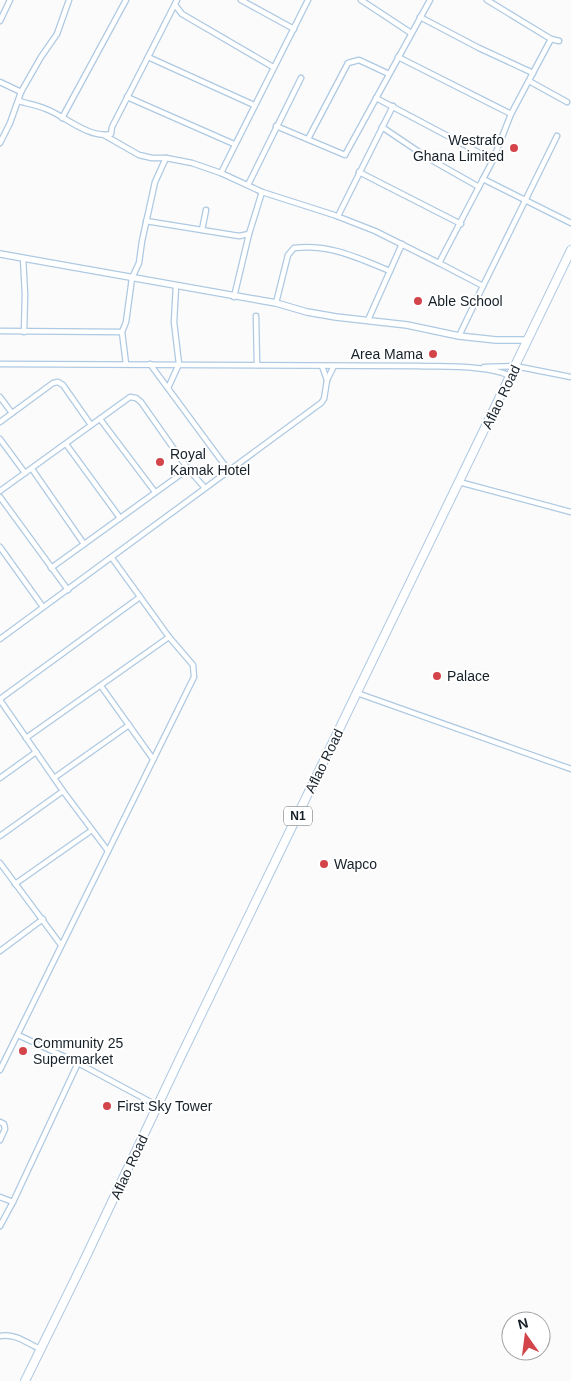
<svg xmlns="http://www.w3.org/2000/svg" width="571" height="1381" font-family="Arial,sans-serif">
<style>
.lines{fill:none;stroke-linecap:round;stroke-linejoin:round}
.street-casing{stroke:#aec9e2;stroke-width:7}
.secondary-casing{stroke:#aec9e2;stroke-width:8}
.highway-casing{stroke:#aec9e2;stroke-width:10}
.street{stroke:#fff;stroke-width:4.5}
.secondary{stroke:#fff;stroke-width:5.5}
.highway{stroke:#fff;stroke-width:8}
.poi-dot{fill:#d4444b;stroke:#fff;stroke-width:2}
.labels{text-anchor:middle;stroke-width:4;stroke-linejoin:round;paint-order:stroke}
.shield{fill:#fff;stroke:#5c6369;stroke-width:1}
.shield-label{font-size:12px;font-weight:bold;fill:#162029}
.poi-label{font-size:14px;fill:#162029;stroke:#fff;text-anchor:start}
.street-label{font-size:14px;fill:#162029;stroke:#fff}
</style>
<rect width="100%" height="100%" fill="#fbfbfb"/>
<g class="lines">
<defs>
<g id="street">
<path d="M177,0L148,57L254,105"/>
<path d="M241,0L294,29"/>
<path d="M361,0L411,33"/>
<path d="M175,5L182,14L273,67"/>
<path d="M420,17L479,48L533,73"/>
<path d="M0,21L10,0"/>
<path d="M551,39L559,41"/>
<path d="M398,57L511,114"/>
<path d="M529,81L567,102"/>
<path d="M0,82L21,92"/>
<path d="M127,97L234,144"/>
<path d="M376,98L493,160"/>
<path d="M19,101C28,104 37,105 46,109C65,116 89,139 111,134L112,127L148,57"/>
<path d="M62,118L126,0"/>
<path d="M276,126L345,155L430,0"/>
<path d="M382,127L428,158L479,187"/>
<path d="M104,135L139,155L152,158H166L192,163L221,173L262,192L334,215L375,231L439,263"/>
<path d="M308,139L348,63L359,60L389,74"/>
<path d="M0,143L10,123L21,92L41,57L57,34L69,0"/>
<path d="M359,172L461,224"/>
<path d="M221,173L308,0"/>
<path d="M483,179L493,160L511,114L551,39L487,0"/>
<path d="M248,185L301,78"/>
<path d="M338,216L393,106"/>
<path d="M146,221L239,236L249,234"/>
<path d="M202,230L206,210"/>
<path d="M23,258L25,294L24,332"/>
<path d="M483,286L557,136"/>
<path d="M234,297L249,234L262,192"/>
<path d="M276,303L288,255L294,248C331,244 358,258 390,271"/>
<path d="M256,316L257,365"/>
<path d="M368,320L402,244"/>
<path d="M0,331L122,332"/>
<path d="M459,336L483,286L439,263L483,179L571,223"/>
<path d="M0,364L418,366C443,367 489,365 510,376"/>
<path d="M126,364L122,332L126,322L132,278L139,263L142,241L155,182L166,158"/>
<path d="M150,364L229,471"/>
<path d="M322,366L327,380"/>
<path d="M484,367L515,366L571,377"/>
<path d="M168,388L179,364L174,322L176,286"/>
<path d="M0,397L12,413"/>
<path d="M100,419L155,492"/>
<path d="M0,422L53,383L58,382L63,385L91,425"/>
<path d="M0,439L25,473"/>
<path d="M66,444L120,518"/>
<path d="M32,469L84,544"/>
<path d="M459,482L571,512"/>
<path d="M0,491L130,397L136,398L141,402L188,469L205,488"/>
<path d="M0,497L68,590"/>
<path d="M0,547L43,607"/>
<path d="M51,568L188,469"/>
<path d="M0,639L321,403L324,399L327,380L334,366"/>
<path d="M101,686L153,759"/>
<path d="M357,693L571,769"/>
<path d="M0,699L140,597"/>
<path d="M0,700L63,791L108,851"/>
<path d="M26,738L169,637"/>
<path d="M0,778L36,752"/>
<path d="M54,778L129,725"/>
<path d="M0,836L63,791"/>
<path d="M0,863L61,945"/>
<path d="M15,884L92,830"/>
<path d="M0,951L43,919"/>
<path d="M18,1035L78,1063L158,1106"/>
<path d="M0,1070L194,677L193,665L169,637L112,558"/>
<path d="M0,1122L4,1124L5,1129L0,1140"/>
<path d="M0,1197L13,1202L78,1063"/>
<path d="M0,1226L13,1202"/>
<path d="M0,1336C15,1333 27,1343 40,1349"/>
</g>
<path id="secondary" d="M0,254L276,303L307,312L336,317L407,325L459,336L496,340H528"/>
<path id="highway" d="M25,1381L82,1265L182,1054L571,250"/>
</defs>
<use href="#street" class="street-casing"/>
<use href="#secondary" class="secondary-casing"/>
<use href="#highway" class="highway-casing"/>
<use href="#street" class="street"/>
<use href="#secondary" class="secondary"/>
<use href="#highway" class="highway"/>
</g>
<g class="poi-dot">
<circle cx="514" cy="148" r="5"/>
<circle cx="418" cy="301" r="5"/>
<circle cx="433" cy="354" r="5"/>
<circle cx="160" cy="462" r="5"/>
<circle cx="437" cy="676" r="5"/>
<circle cx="324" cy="864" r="5"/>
<circle cx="23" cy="1051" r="5"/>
<circle cx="107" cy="1106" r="5"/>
</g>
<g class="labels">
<rect class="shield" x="284" y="806.5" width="28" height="19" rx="4"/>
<g class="shield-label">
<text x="298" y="820">N1</text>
</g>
<g class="poi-label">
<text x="504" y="145" text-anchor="end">Westrafo<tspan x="504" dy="16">Ghana Limited</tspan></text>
<text x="428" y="306">Able School</text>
<text x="423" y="359" text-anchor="end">Area Mama</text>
<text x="170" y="459">Royal<tspan x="170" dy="16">Kamak Hotel</tspan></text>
<text x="447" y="681">Palace</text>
<text x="334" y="869">Wapco</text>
<text x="33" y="1048">Community 25<tspan x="33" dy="16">Supermarket</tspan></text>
<text x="117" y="1111">First Sky Tower</text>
</g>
<g class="street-label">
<text transform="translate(501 397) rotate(-64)" y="5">Aflao Road</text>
<text transform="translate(324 761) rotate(-64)" y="5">Aflao Road</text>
<text transform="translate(129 1167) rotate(-65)" y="5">Aflao Road</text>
</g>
</g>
<g transform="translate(526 1336) rotate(346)"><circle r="24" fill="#ffffff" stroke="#a2a6a9"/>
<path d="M0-4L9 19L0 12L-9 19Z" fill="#d4444b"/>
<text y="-8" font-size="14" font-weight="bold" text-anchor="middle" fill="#162029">N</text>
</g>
</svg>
